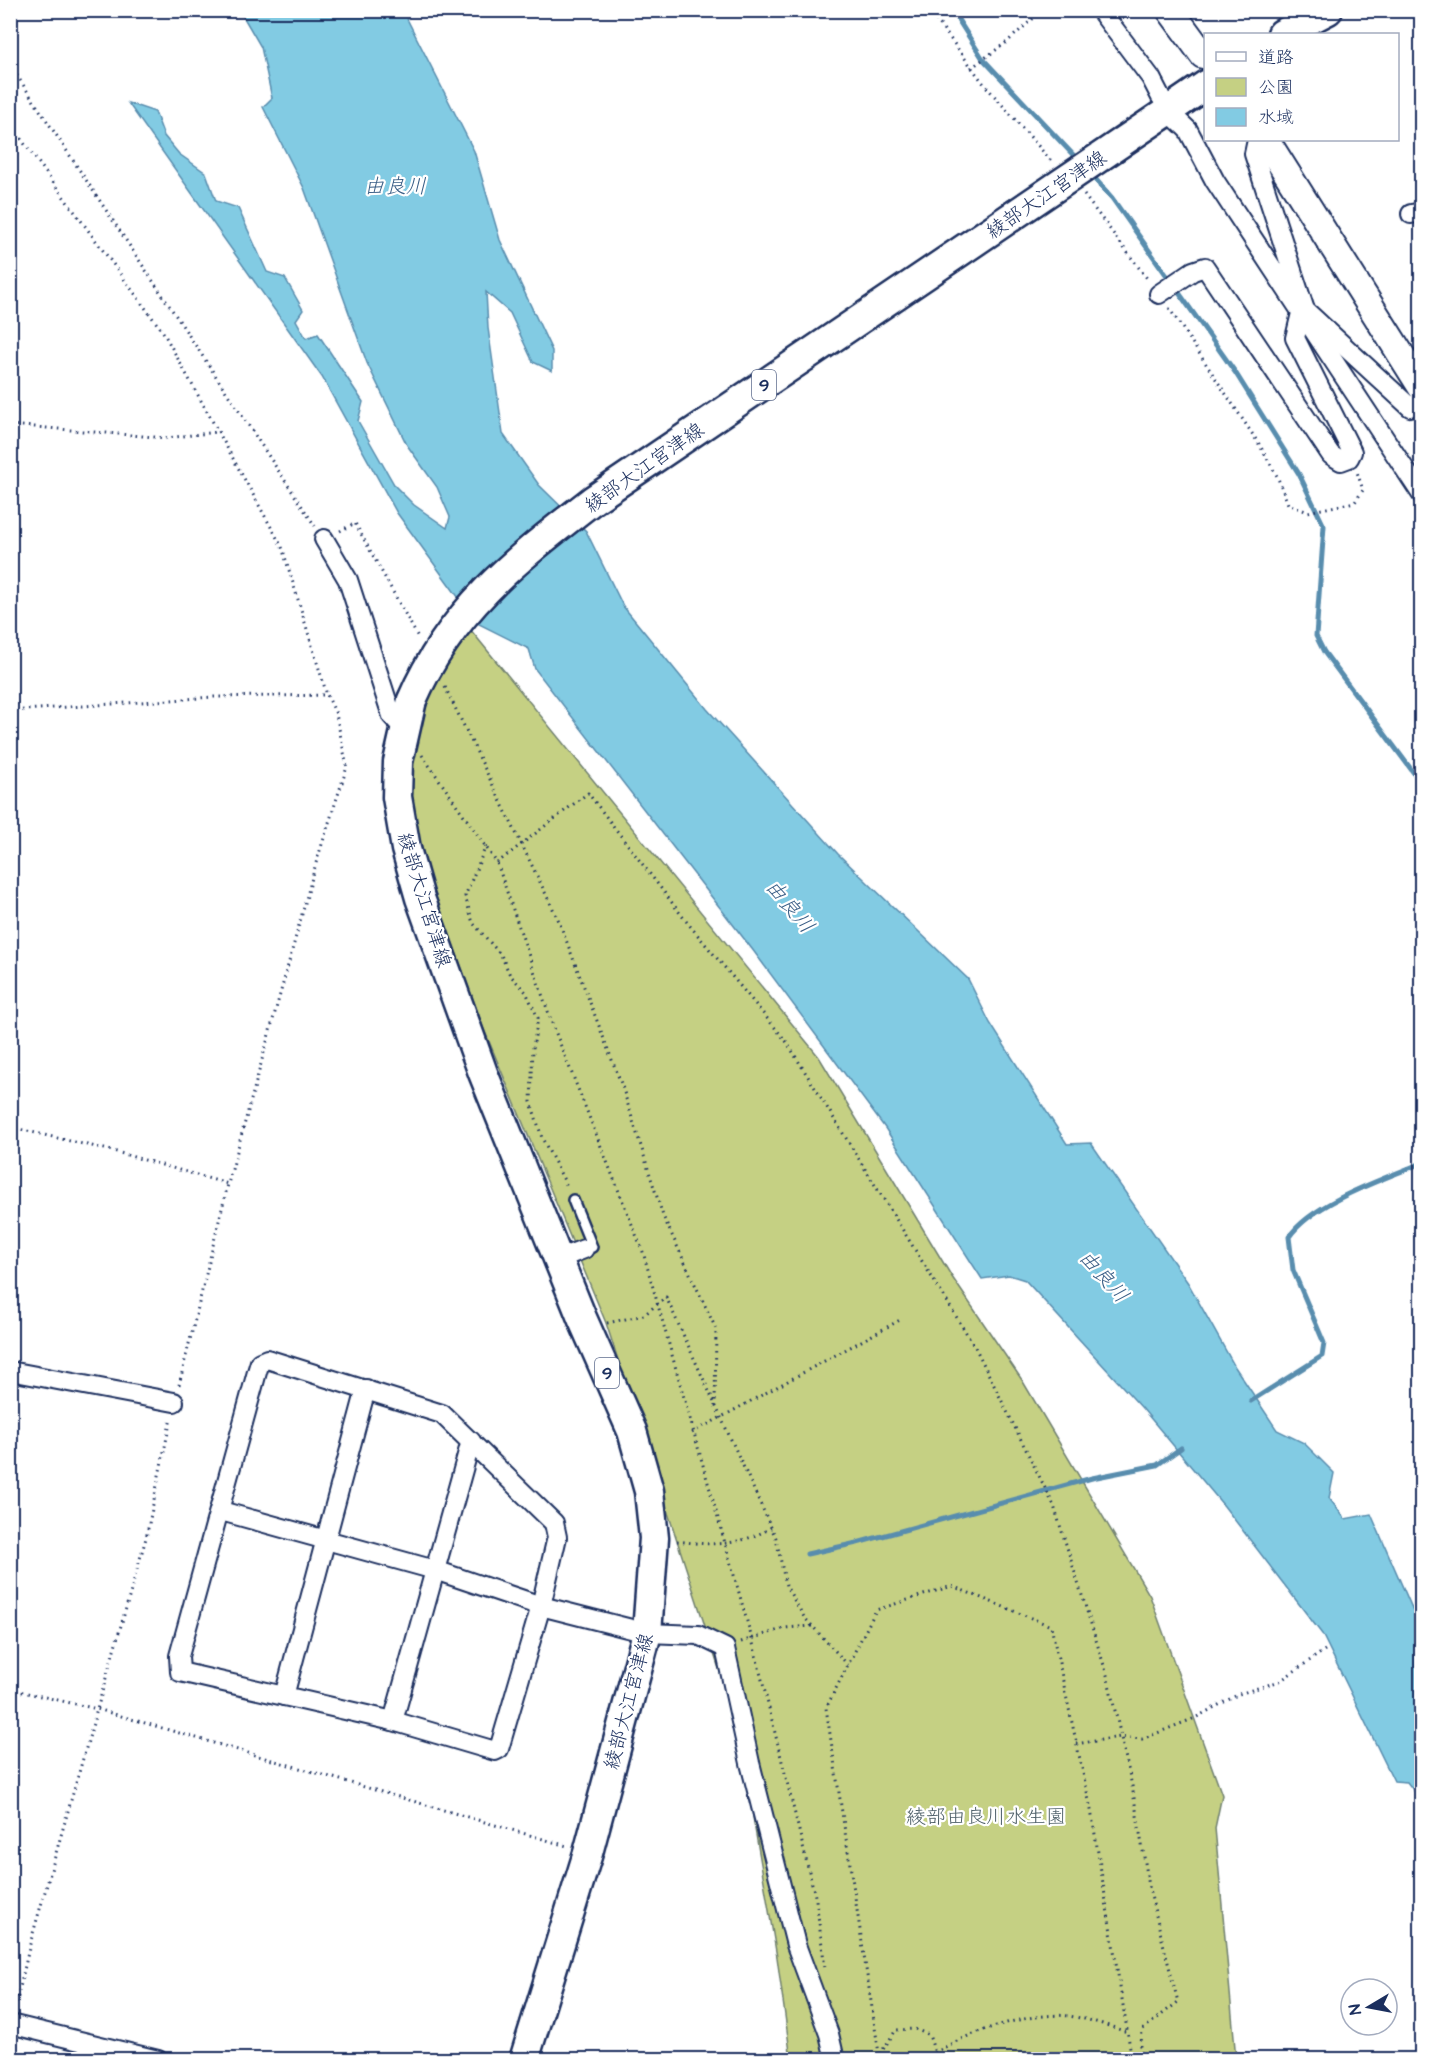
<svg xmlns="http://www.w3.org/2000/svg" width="1432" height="2070" font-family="'Architects Daughter','Klee One',sans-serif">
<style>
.green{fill:#c5d083;stroke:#708070;stroke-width:1.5}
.water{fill:#82cbe3;stroke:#598dae;stroke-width:1.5}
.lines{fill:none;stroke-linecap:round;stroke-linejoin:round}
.stream{stroke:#598dae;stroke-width:5}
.lane-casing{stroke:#1b2f5e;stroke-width:14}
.street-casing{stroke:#1b2f5e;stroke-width:22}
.secondary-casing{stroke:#1b2f5e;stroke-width:30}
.primary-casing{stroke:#1b2f5e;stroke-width:33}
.path{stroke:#1b2f5e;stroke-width:3;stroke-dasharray:1.5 4.5;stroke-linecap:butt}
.lane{stroke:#fff;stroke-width:9}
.street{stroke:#fff;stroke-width:18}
.secondary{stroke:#fff;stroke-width:26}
.primary{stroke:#fff;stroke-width:28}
.primary-bridge-casing{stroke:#1b2f5e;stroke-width:33;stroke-linecap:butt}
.primary-bridge{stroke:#fff;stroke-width:28}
.labels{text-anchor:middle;stroke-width:4.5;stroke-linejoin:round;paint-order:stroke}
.shield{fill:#fff;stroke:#5f6d8e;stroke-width:1.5}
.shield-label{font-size:18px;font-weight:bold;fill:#1b2f5e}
.street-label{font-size:20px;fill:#1b2f5e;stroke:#fff}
.park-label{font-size:20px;fill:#4e5f69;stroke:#fff}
.water-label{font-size:21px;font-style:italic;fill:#3a5e86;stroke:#fff}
</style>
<rect width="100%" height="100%" fill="#fff"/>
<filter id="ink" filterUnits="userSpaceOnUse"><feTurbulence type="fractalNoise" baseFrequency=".0167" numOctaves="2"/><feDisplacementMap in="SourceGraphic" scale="12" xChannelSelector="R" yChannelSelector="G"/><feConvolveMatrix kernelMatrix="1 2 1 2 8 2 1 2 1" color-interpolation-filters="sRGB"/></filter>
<g filter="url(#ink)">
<path class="green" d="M465,623L819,1057L952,1277L1022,1380L1150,1596L1222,1795L1215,1828L1236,2059H791L777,1957L737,1724L606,1323L483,1027L431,883L413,814L410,744L430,676Z"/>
<path class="water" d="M240,11H403L474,151L500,240L552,351V371L533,362L510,313L486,292L488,328L503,434L539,485L586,531L623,606L707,709L838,854L968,979L990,1023L1067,1144L1091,1143L1188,1283L1235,1367L1277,1430L1304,1443L1334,1473L1329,1498L1345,1519L1371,1514L1421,1629V1800L1407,1782L1394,1781L1322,1634L1224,1506L1142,1408L1025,1280L1009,1275L982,1279L885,1128L752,949L535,669L529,649L477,623L397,513L322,377L128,103L155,112L164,136L179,154L206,173L216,201L238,208L267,272L285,278L303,310L296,320L306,338L318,334L363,402L358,421L395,486L414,505L447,528L450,517L437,487L407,445L367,363L304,188L263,107L272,98L261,47Z"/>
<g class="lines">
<g class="stream">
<path d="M952,10L983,59L1078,160"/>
<path d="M1090,173L1112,198L1235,372L1299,474L1324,526L1316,636L1324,652L1422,784"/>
<path d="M1251,1401L1322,1356L1324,1343L1293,1270L1289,1237C1312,1203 1383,1179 1422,1163"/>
<path d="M807,1554L857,1543L1092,1478L1157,1465L1181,1448"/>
</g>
<defs>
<path id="lane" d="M573,1200L592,1247L586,1248"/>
<g id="street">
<path d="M1100,10L1151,78L1168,111L1188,130L1215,181L1422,495"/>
<path d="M1257,140L1254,154L1305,310L1410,407L1422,401"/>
<path d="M1411,214L1422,212"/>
<path d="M1159,294L1193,271L1205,267L1331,455L1341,461L1349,458L1352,452L1295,338L1301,313L1305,310"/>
<path d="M324,539L348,580L392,716L404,729"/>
<path d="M558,1259L584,1249"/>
<path d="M267,1359L442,1414L554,1523L557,1537L541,1606L499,1749L495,1751L393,1721L180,1672L179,1656L257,1372L260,1362Z"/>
<path d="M10,1371L174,1402"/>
<path d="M221,1511L435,1570L541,1606L647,1633L698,1635L725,1648L750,1763L796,1945L829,2034L835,2060"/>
<path d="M284,1696L366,1389"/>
<path d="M393,1721L471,1441"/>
<path d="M10,2024L158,2060"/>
</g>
<g id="secondary">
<path d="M1170,10L1203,55"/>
<path d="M1266,140L1422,388"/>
</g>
<g id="primary">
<path d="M1282,34L1328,10"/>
<path d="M1162,115L1206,85"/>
<path d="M412,700L398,762L397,797L406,849L420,898L483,1073L582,1318L632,1431L649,1491L654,1538L647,1633L588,1853L524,2060"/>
</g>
</defs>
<use href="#lane" class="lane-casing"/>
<use href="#street" class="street-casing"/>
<use href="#secondary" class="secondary-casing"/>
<use href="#primary" class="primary-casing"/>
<g class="path">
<path d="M929,10L984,84L1053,163"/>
<path d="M10,65L315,526"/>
<path d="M971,68L1007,42L1036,16L1038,10"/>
<path d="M10,124L163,332L282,547L327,695"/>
<path d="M1084,195L1149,281"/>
<path d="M1169,308L1259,444L1277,476L1288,504L1308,512L1355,502L1363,490L1357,472"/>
<path d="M10,425L166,438L218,432"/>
<path d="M340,531L355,523L419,639"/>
<path d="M445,687L558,919L622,1086L663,1216L716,1329L715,1406"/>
<path d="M10,711L214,697L327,695L336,714L347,767L316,863L228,1184L179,1385"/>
<path d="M422,755L497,863L553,1026L643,1252L752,1639L816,1900L825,1968"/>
<path d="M486,846L465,896L473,923L501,955L510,975L526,992L538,1018L533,1048L531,1102L542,1138L568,1188"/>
<path d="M497,863L588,793L686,921L786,1041L975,1347L1054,1506L1107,1675L1132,1786L1150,1892L1178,2002L1142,2030L1140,2060"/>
<path d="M10,865L14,852"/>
<path d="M10,1127L113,1151L228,1184"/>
<path d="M607,1323L644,1315L666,1297L776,1538L786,1586L804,1617L848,1665"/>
<path d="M692,1433L900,1320"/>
<path d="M677,1541C714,1546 738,1546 771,1528"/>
<path d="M741,1642L785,1628L812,1626"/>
<path d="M10,1689L97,1709L567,1846"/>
<path d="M1076,1744L1120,1737L1142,1739L1195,1718L1239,1694L1280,1681L1325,1650"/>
<path d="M15,2009L30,1944L146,1538L171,1418"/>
<path d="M880,2054L896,2030L915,2029L929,2035L935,2053"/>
<path d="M880,2060L826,1708L876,1610L952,1586L1051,1626L1091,1810L1132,2060"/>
<path d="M925,2060C957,2035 1028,2011 1069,2016C1089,2019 1109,2026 1127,2032"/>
</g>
<use href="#lane" class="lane"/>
<use href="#street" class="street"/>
<use href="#secondary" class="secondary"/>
<use href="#primary" class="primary"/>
<defs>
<path id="primary-bridge" d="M412,700C451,609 517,559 593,500L1162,115"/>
</defs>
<use href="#primary-bridge" class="primary-bridge-casing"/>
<use href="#primary-bridge" class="primary-bridge"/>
</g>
</g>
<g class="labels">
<g class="shield">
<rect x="752" y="370" width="24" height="30" rx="4.5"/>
<rect x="595" y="1358" width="24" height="30" rx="4.5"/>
</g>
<g class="shield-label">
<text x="764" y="391">9</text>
<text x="607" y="1379">9</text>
</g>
<g class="street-label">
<text transform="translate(1046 194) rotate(-34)" y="7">綾部大江宮津線</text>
<text transform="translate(644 467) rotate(-35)" y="7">綾部大江宮津線</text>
<text transform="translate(425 900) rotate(73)" y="7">綾部大江宮津線</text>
<text transform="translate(628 1701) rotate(-75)" y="7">綾部大江宮津線</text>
</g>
<g class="park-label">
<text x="986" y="1823">綾部由良川水生園</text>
</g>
<g class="water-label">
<text x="395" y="193">由良川</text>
<text transform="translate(790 906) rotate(50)" y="7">由良川</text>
<text transform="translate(1104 1276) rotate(48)" y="7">由良川</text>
</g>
</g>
<rect width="1432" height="2070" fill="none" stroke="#fff" stroke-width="36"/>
<rect x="18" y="18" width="1396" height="2034" fill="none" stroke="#1b2f5e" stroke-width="2" filter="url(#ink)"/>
<rect x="1204" y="33" width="195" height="108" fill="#ffffff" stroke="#a4acbf" stroke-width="1.5"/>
<rect x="1216" y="52" width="30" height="9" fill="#ffffff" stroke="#a4acbf" stroke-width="1.5"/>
<text x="1258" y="63" font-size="18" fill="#1b2f5e">道路</text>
<rect x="1216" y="78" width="30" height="18" fill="#c5d083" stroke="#a4acbf" stroke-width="1.5"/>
<text x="1258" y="93" font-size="18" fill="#1b2f5e">公園</text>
<rect x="1216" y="108" width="30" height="18" fill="#82cbe3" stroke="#a4acbf" stroke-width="1.5"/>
<text x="1258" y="123" font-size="18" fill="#1b2f5e">水域</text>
<g transform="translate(1369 2007) rotate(260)"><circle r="28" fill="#ffffff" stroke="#a4acbf" stroke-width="1.5"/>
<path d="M0-4.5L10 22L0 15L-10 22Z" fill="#1b2f5e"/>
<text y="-9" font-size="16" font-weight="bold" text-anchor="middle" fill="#1b2f5e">N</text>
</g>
</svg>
